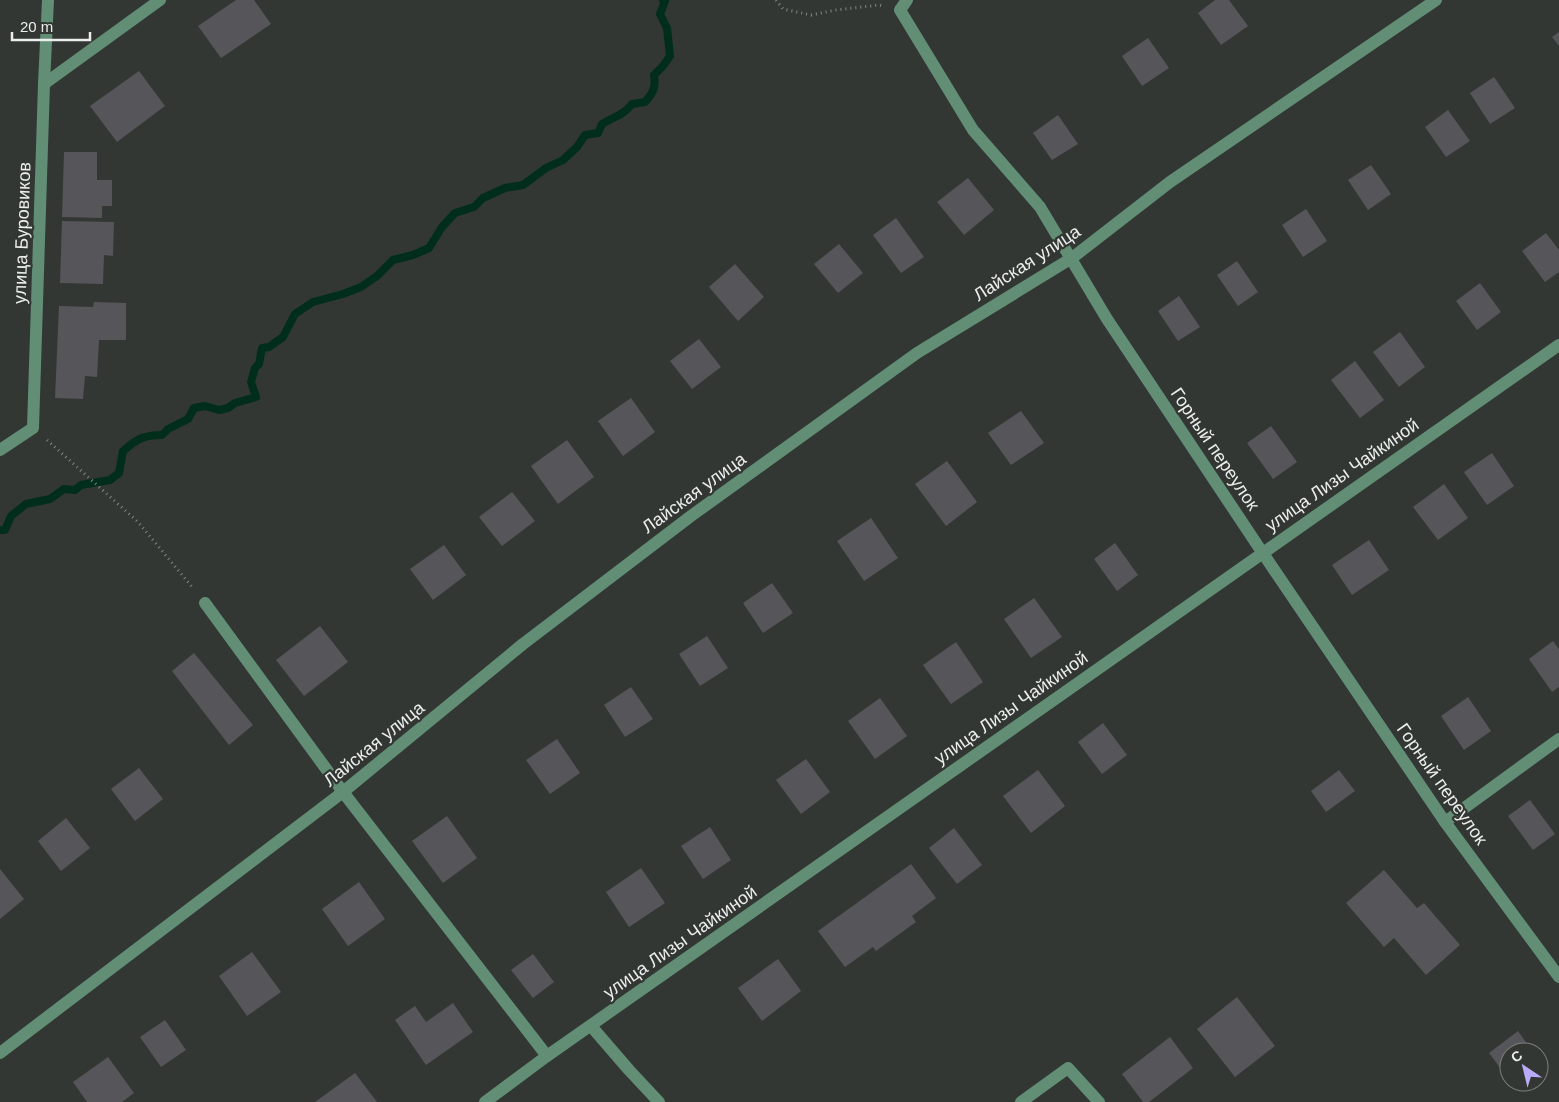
<svg xmlns="http://www.w3.org/2000/svg" width="1559" height="1102" font-family="Helvetica,sans-serif">
<style>
.lines{fill:none;stroke-linecap:round;stroke-linejoin:round}
.stream{stroke:#002e1b;stroke-width:8}
.building{fill:#56555a}
.path{stroke:#828784;stroke-width:3;stroke-dasharray:1 4;stroke-linecap:butt}
.minor{stroke:#618e75;stroke-width:12}
.labels{text-anchor:middle;stroke-width:4.5;stroke-linejoin:round;paint-order:stroke}
.street-label{font-size:18px;fill:#ebeeec;stroke:#323734}
</style>
<rect width="100%" height="100%" fill="#323734"/>
<g class="lines">
<path class="stream" d="M0,530H5L11,516L26,504L50,499L64,489L75,490L81,485L110,480L119,473L123,451C137,439 143,435 162,435L168,429L188,419L194,408L205,406L219,410L228,408L235,403L256,397L251,382L255,368L259,364L262,348L269,347L283,337L295,314L313,302L343,294L361,287L377,276L393,260L413,255L429,248L442,227L455,213L474,207L483,198L505,188L523,185L546,168L563,160L577,147L585,135L598,133L602,124C613,117 624,115 632,104L645,102C653,93 656,88 654,75L663,66L670,56L667,28L660,14L665,1L663,0"/>
</g>
<g class="building">
<path d="M236,0H254L271,24L221,58L198,26Z"/>
<path d="M1215,0H1229L1248,26L1221,45L1198,13Z"/>
<path d="M1559,32V46L1552,37Z"/>
<path d="M1148,38L1169,68L1142,86L1122,56Z"/>
<path d="M139,71L165,106L117,142L90,106Z"/>
<path d="M1494,77L1515,108L1490,124L1470,93Z"/>
<path d="M1448,110L1470,141L1446,157L1425,127Z"/>
<path d="M1058,115L1078,144L1052,160L1033,133Z"/>
<path d="M64,152H97V180H112V206H102V218L62,217Z"/>
<path d="M1371,165L1391,194L1368,210L1348,180Z"/>
<path d="M968,178L994,210L964,235L937,202Z"/>
<path d="M1306,209L1327,241L1303,257L1282,225Z"/>
<path d="M896,218L924,257L901,273L873,235Z"/>
<path d="M62,221L114,222L113,256L104,255L103,284L60,283Z"/>
<path d="M1546,233L1559,250V272L1545,282L1522,251Z"/>
<path d="M839,244L863,273L838,293L814,264Z"/>
<path d="M1237,261L1258,292L1238,306L1217,275Z"/>
<path d="M735,264L764,297L738,321L709,287Z"/>
<path d="M1480,283L1501,312L1477,330L1456,301Z"/>
<path d="M1179,296L1200,327L1178,341L1158,311Z"/>
<path d="M94,302L126,303V340H99L97,377L85,376L83,399L55,398L59,306L93,307Z"/>
<path d="M1400,332L1425,367L1399,387L1373,352Z"/>
<path d="M699,339L721,367L692,389L670,361Z"/>
<path d="M1355,361L1384,400L1360,418L1331,380Z"/>
<path d="M631,398L655,432L623,456L598,421Z"/>
<path d="M1021,411L1044,443L1011,465L988,433Z"/>
<path d="M1271,426L1297,462L1273,479L1247,443Z"/>
<path d="M567,440L594,477L558,504L531,466Z"/>
<path d="M1492,453L1514,486L1487,505L1464,472Z"/>
<path d="M947,461L977,502L946,526L915,484Z"/>
<path d="M1444,484L1468,518L1438,540L1413,507Z"/>
<path d="M512,492L535,521L502,546L479,517Z"/>
<path d="M871,518L898,558L864,581L837,541Z"/>
<path d="M1369,540L1389,570L1352,595L1332,565Z"/>
<path d="M1115,543L1138,575L1117,591L1094,559Z"/>
<path d="M444,545L466,575L433,600L410,569Z"/>
<path d="M772,583L793,613L763,633L743,603Z"/>
<path d="M1034,598L1062,637L1031,658L1004,619Z"/>
<path d="M320,626L348,662L304,696L276,660Z"/>
<path d="M707,636L728,668L700,686L679,654Z"/>
<path d="M1553,641L1559,649V687L1552,692L1529,659Z"/>
<path d="M956,642L983,682L951,704L923,665Z"/>
<path d="M194,653L253,725L229,745L172,671Z"/>
<path d="M631,687L653,719L625,737L604,705Z"/>
<path d="M1468,697L1491,731L1464,750L1441,716Z"/>
<path d="M880,698L907,736L875,759L848,721Z"/>
<path d="M1103,723L1127,755L1102,774L1078,742Z"/>
<path d="M557,739L580,773L550,794L526,760Z"/>
<path d="M806,759L830,792L801,814L776,780Z"/>
<path d="M139,768L163,799L135,821L111,789Z"/>
<path d="M1038,770L1065,806L1031,833L1003,796Z"/>
<path d="M1339,770L1355,791L1326,812L1311,791Z"/>
<path d="M1530,800L1555,834L1533,850L1508,816Z"/>
<path d="M447,816L477,858L443,883L412,841Z"/>
<path d="M66,818L90,848L61,871L38,841Z"/>
<path d="M710,827L731,860L703,879L681,846Z"/>
<path d="M954,828L982,865L957,884L929,848Z"/>
<path d="M911,864L936,898L912,916L916,922L876,951L873,947L845,967L818,931Z"/>
<path d="M641,868L665,903L629,927L606,892Z"/>
<path d="M0,869L24,899L0,919Z"/>
<path d="M1384,870L1417,908L1424,903L1460,945L1426,975L1394,938L1384,947L1346,903Z"/>
<path d="M359,882L385,919L348,946L322,909Z"/>
<path d="M252,952L281,992L247,1016L219,976Z"/>
<path d="M533,954L554,982L533,998L511,970Z"/>
<path d="M778,959L801,991L762,1021L738,988Z"/>
<path d="M1237,997L1275,1046L1235,1077L1197,1029Z"/>
<path d="M453,1003L473,1032L426,1065L395,1020L415,1006L426,1022Z"/>
<path d="M165,1020L186,1050L161,1067L140,1037Z"/>
<path d="M1518,1031L1533,1052H1509V1074L1506,1076L1489,1053Z"/>
<path d="M1170,1037L1193,1068L1149,1102H1143L1122,1074Z"/>
<path d="M108,1057L134,1093L122,1102H87L73,1082Z"/>
<path d="M355,1073L377,1102H315Z"/>
</g>
<g class="lines">
<g class="path">
<path d="M776,0L783,9L811,15L836,10L879,5L883,6"/>
<path d="M47,440L138,522L193,588"/>
</g>
<g class="minor">
<path d="M907,0L900,10L973,130L1040,207L1107,319L1262,552L1445,822L1559,977"/>
<path d="M44,84L160,0"/>
<path d="M0,450L33,428L44,84L48,0"/>
<path d="M205,603L343,792L547,1056"/>
<path d="M1445,822L1559,739"/>
<path d="M591,1026L629,1070L659,1102"/>
<path d="M0,1053L343,792L523,644L691,516L917,353L1072,258L1170,182L1436,0"/>
<path d="M485,1102L547,1056L1559,345"/>
<path d="M1021,1102L1068,1068L1099,1102"/>
</g>
</g>
<g class="labels">
<g class="street-label">
<text transform="translate(22 233) rotate(-88)" y="6">улица Буровиков</text>
<text transform="translate(1027 263) rotate(-33)" y="6">Лайская улица</text>
<text transform="translate(1215 449) rotate(56)" y="6">Горный переулок</text>
<text transform="translate(1342 475) rotate(-35)" y="6">улица Лизы Чайкиной</text>
<text transform="translate(694 493) rotate(-36)" y="6">Лайская улица</text>
<text transform="translate(1011 708) rotate(-35)" y="6">улица Лизы Чайкиной</text>
<text transform="translate(374 744) rotate(-39)" y="6">Лайская улица</text>
<text transform="translate(1442 784) rotate(55)" y="6">Горный переулок</text>
<text transform="translate(680 942) rotate(-35)" y="6">улица Лизы Чайкиной</text>
</g>
</g>
<g transform="translate(1524 1067) rotate(325)"><circle r="24" fill="#323734" stroke="#7c807e"/>
<path d="M0-4L9 19L0 12L-9 19Z" fill="#b9abf7"/>
<text y="-8" font-size="14" font-weight="bold" text-anchor="middle" fill="#ebeeec">С</text>
</g>
<path d="M12 32v8h78v-8" fill="none" stroke="#ebeeec" stroke-width="2.5"/>
<text x="20" y="32" font-size="15" fill="#ebeeec" stroke="#323734" stroke-width="4" paint-order="stroke">20 m</text>
</svg>
